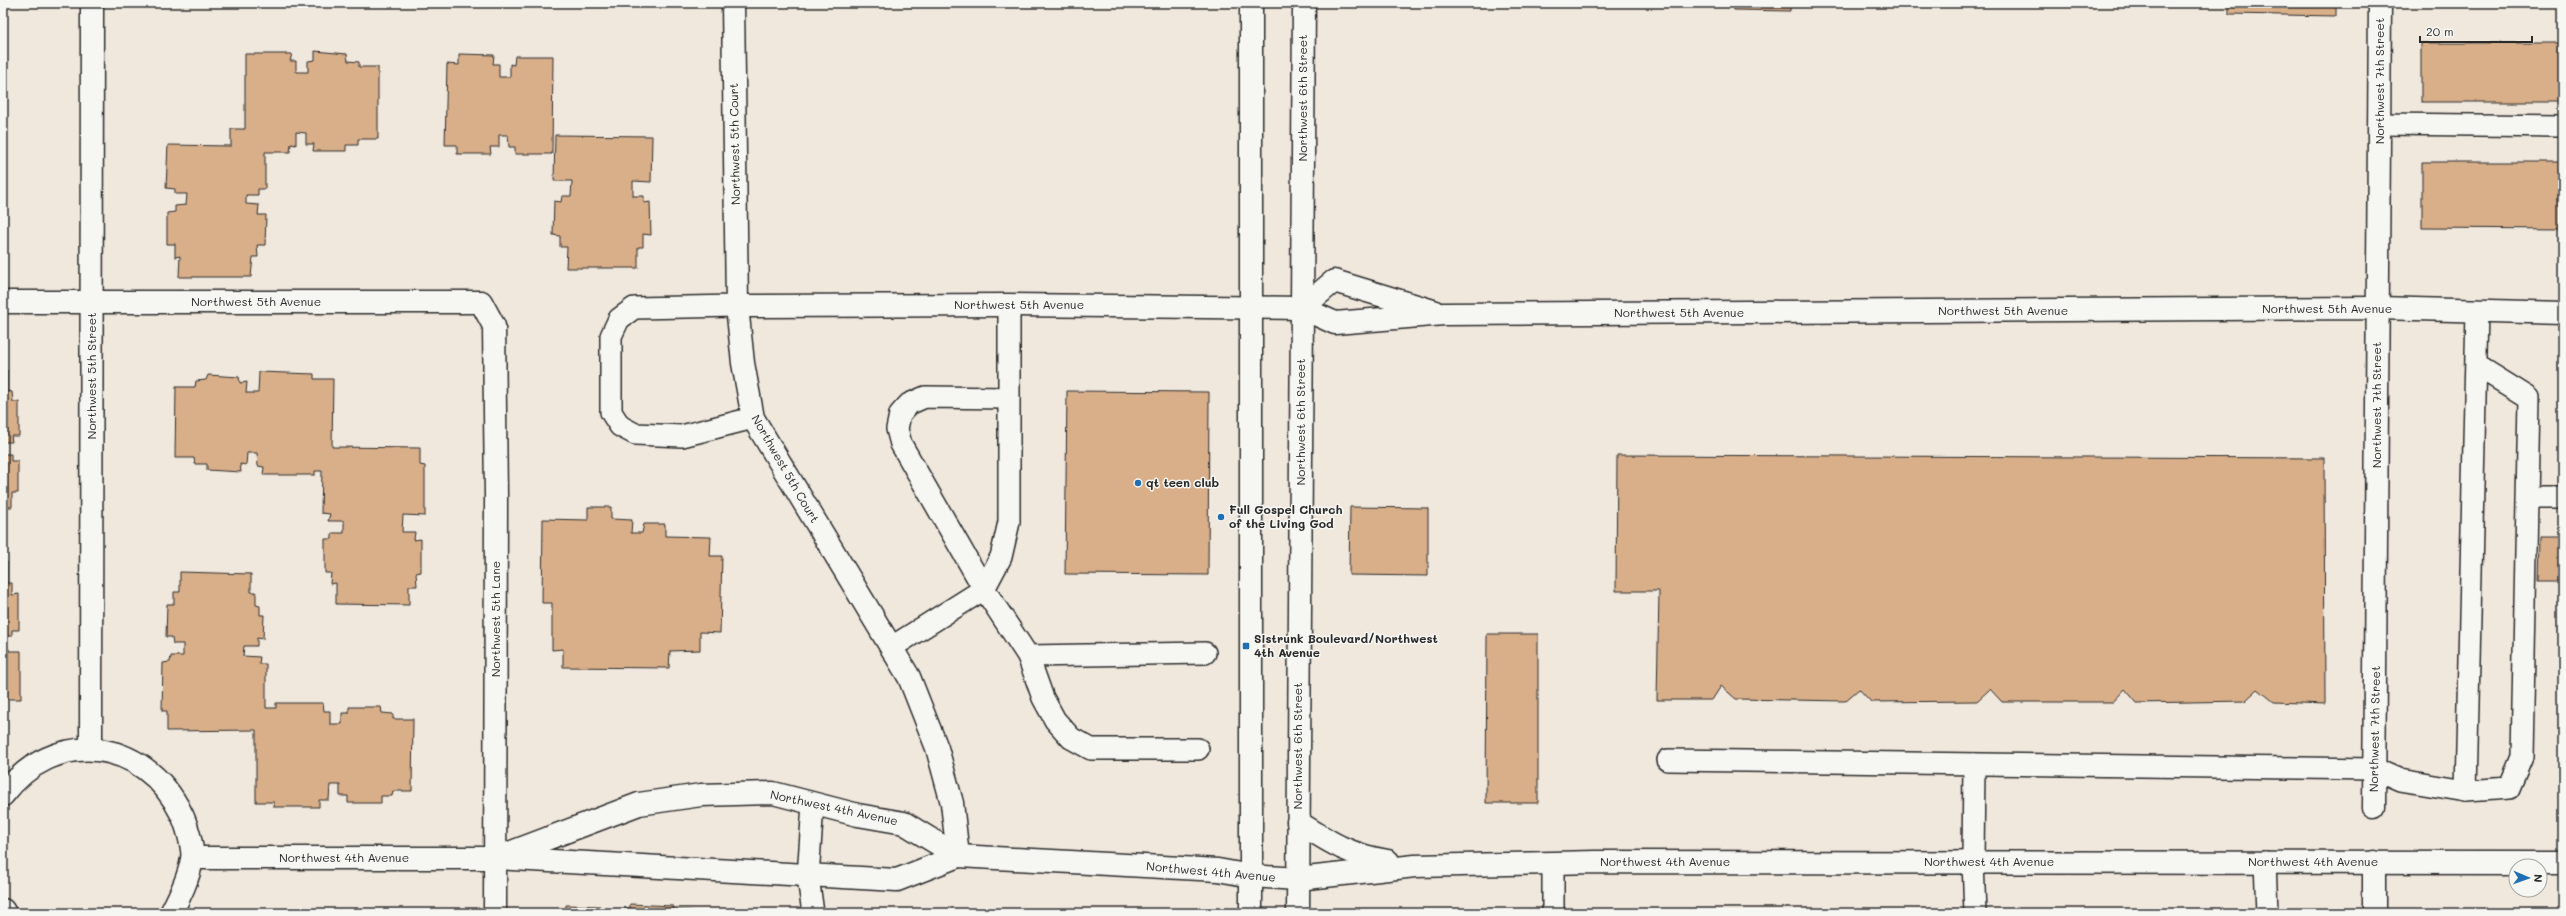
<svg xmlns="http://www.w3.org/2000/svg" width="2566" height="916" font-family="Mali,sans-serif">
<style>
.building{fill:#d9af8a;stroke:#2b2b2b}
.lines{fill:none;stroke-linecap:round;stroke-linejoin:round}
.lane-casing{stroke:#2b2b2b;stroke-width:24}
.street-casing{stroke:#2b2b2b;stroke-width:25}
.secondary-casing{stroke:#2b2b2b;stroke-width:25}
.lane{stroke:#f6f6f2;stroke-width:21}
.street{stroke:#f6f6f2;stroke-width:22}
.secondary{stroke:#f6f6f2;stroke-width:22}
.poi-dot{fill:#1f6fb2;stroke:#f6f6f2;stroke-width:1.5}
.labels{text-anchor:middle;stroke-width:3;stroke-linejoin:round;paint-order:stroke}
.street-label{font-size:12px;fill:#2b2b2b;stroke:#f6f6f2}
.poi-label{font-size:12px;font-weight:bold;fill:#2b2b2b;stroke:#f6f6f2;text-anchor:start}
</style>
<rect width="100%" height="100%" fill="#f0e8dd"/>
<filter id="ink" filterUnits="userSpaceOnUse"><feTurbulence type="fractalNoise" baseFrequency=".025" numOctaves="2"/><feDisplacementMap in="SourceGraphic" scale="8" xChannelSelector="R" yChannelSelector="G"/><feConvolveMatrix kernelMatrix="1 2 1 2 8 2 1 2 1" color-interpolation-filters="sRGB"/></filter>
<g filter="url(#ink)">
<g class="building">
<path d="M1734,3H1790V11L1734,10Z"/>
<path d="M2229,3H2336V16L2229,14Z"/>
<rect x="2421" y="43" width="142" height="59"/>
<path d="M315,51L347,54L348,61L359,62V67H378V139H358V145H346V151H313L314,144H306V133L296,132V145L291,144L290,152H265V189H258V195H246V204L259,205L258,215H266L265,245H257L258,257H253L251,277H179L180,256L175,257V244H167V213L175,212V206L186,205L187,194H175V189L166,188L168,145L231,146V129H245V54H292L290,61H296V72H308V61L315,60Z"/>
<path d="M459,54L494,55L493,64H499V77H510V64L514,65L515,56H553L552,154H515V147H509L508,135H499V147H490L491,154H457V145H445L447,64L459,65Z"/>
<path d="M555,135L652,136L651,182L633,181V196H644V203L650,202L651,235L643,234V247H638V268H566L567,247H560V236L553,235L554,201L561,202L562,196H571L572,181H554Z"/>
<path d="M2422,162H2563V229L2422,228Z"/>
<path d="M3,370H7V391L12,392L13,402H19V436H11L12,442H3Z"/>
<path d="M259,372L314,374V379H333L332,447L420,448V465L425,466V516L403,515L402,532H415L414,540L421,539V572L416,573L417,586H409V605L336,604V583L330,584L331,573H325V539H332V533H344V521H328L330,514L321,513L322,471H315V475H263L264,467L258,466L257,453H247L246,465L240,464L241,472L207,470V464H195L194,458H175L176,387H195L196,381L206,380L208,375L239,377L240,383L247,382L246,393H258Z"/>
<path d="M1067,391L1209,392L1208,575L1065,574Z"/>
<path d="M3,454H11V461H18V493H12V507H6V528H3Z"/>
<path d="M1617,455L2324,458L2325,704L2274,702L2258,689L2245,701L2137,703L2125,689L2113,702H2002L1990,689L1977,701L1871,702L1859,689L1845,701L1736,699L1721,686L1712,700H1657L1659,591H1616Z"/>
<path d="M588,507H611V519L632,520L631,533H642L644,524H665V536L711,537L710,556H722L720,633L700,632V650L670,651L669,668L563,667V649L552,650V603H542L543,519L588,520Z"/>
<path d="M1350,507L1428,508V576L1349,575Z"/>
<path d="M2540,536H2563V582H2539Z"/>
<path d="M3,562H7V583H12V595L19,594V630H12V636H3Z"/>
<path d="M180,572L251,574V592H256V605L260,606V615H264L263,639L257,638V646H244L243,656L260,657L259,664H266V708H276V703H323L324,711H330V724H342V713H349V707H381L382,713L393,714V719H413L412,791H393L392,796H381V803H348V796H340V785H330L329,800H319V807H274V802H256V730L167,731V711H162L163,663L170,662L171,656H183V644H173L172,637H166L167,604H174V592H180Z"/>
<path d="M1487,634H1538V803H1486Z"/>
<path d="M3,648L9,649V651H21V699H3Z"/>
<path d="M630,904L673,906L674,910L692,911V913H625V908H630Z"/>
<path d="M566,905L600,906L601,913H555H566Z"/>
<path d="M1358,910L1633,913H1358Z"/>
<path d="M277,912H325L326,913H277Z"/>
</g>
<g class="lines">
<defs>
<g id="lane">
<path d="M2379,124L2563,126"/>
<path d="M737,306L634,308L619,319L611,336V412L620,426L635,434L682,436L753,418"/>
<path d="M2476,365L2529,398L2522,757L2509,788L2466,791L2477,311"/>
<path d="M1009,398L925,397L909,404L900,414L897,429L901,444L984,589L1028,656L1205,653"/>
<path d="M2528,498H2563"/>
<path d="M892,647L984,589L1001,557L1009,522V305"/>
<path d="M1028,656L1043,698L1055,720L1071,738L1091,749H1198"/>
<path d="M1668,760L2375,769L2400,780L2466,791"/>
<path d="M1974,764L1973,862L1975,913"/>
<path d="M813,804L808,877L813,913"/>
<path d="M2265,862L2267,913"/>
<path d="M1553,863V912"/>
</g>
<g id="street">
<path d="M733,3L737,306L743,363L753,418L909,677L937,748L952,803L958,856"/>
<path d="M3,302H481L494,326L496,496L495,913"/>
<path d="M737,306L1009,305L1302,308L1335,323L1444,314L2378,308L2563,313"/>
<path d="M1302,308L1334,281L1433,311"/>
<path d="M91,749L92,3"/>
<path d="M3,795C54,727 144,737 181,813C186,822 194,849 192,859C189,878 180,896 171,913"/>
<path d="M2374,807L2380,3"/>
<path d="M1298,822C1331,843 1349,855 1388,861"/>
<path d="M504,855L639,804L701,795L773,793L858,815L904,823L958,856"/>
<path d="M193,858H496L897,880L958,856L1218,870L1251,876L1298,879L1415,866L1595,862L2563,863"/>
<path d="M3,910L5,913"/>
<path d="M2374,913V862"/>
</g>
<g id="secondary">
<path d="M1251,913V3"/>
<path d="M1298,913L1304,3"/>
</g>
</defs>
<use href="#lane" class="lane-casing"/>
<use href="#street" class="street-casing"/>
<use href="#secondary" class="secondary-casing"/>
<use href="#lane" class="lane"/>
<use href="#street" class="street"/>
<use href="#secondary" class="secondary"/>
</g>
</g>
<g class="poi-dot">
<circle cx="1138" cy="483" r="4"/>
<circle cx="1221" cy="517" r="4"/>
<rect x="1242" y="642" width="8" height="8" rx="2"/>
</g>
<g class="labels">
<g class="street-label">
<text transform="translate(2380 81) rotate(-90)" y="4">Northwest 7th Street</text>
<text transform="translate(1303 98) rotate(-90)" y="4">Northwest 6th Street</text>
<text transform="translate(735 144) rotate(-91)" y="4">Northwest 5th Court</text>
<text x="256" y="306">Northwest 5th Avenue</text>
<text x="1019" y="309">Northwest 5th Avenue</text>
<text x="2327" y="313">Northwest 5th Avenue</text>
<text x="2003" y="315">Northwest 5th Avenue</text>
<text x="1679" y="317">Northwest 5th Avenue</text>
<text transform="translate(92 376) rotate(-90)" y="4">Northwest 5th Street</text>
<text transform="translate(2377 405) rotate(-90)" y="4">Northwest 7th Street</text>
<text transform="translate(1301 422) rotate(-90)" y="4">Northwest 6th Street</text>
<text transform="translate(785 469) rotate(60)" y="4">Northwest 5th Court</text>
<text transform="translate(496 619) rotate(-90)" y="4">Northwest 5th Lane</text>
<text transform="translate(2375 729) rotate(-89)" y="4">Northwest 7th Street</text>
<text transform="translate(1298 746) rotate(-90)" y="4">Northwest 6th Street</text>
<text transform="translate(834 808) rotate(12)" y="4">Northwest 4th Avenue</text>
<text x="344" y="862">Northwest 4th Avenue</text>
<text x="1665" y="866">Northwest 4th Avenue</text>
<text x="1989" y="866">Northwest 4th Avenue</text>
<text x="2313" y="866">Northwest 4th Avenue</text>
<text transform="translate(1211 872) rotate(5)" y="4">Northwest 4th Avenue</text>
</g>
<g class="poi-label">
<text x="1146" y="487">qt teen club</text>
<text x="1229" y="514">Full Gospel Church<tspan x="1229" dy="14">of the Living God</tspan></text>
<text x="1254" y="643">Sistrunk Boulevard/Northwest<tspan x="1254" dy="14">4th Avenue</tspan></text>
</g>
</g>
<rect width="2566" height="916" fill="none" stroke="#f6f6f2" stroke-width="16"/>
<rect x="8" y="8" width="2550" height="900" fill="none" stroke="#2b2b2b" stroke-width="1.5" filter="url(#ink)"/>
<g transform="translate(2528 878) rotate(92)"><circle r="19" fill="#f6f6f2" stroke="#a5a5a2"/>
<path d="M0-3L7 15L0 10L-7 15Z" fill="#1f6fb2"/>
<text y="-6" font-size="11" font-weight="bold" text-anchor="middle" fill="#2b2b2b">N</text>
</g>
<path d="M2420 36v6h112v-6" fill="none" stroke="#2b2b2b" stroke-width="2"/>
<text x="2426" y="36" font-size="12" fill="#2b2b2b" stroke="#f6f6f2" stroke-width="3" paint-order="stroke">20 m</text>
</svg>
